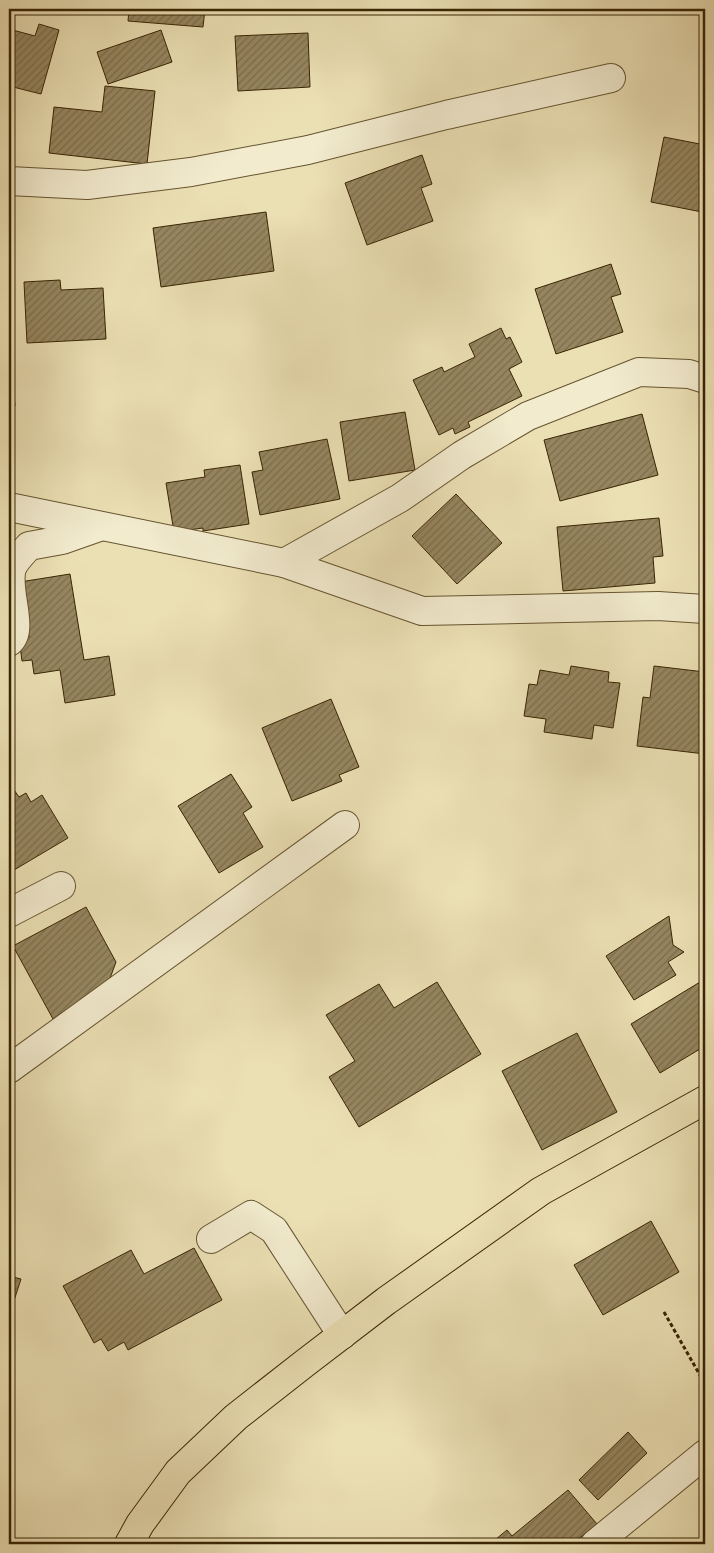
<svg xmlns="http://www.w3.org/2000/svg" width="714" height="1553" font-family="'Sorts Mill Goudy',serif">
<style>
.building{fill:url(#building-hatch);stroke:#392504}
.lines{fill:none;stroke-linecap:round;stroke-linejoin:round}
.minor-casing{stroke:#665430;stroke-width:30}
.major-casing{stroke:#392504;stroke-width:30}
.path{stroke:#392504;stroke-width:3;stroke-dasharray:4 2.5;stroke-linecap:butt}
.minor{stroke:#f2ebce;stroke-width:28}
.major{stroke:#ebe0b4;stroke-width:28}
</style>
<defs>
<pattern id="building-hatch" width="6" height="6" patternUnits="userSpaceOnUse" patternTransform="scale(1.25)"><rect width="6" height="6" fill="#968660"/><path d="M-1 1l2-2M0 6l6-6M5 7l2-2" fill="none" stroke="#7b6d4d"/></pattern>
</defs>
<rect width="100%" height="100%" fill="#ebe0b4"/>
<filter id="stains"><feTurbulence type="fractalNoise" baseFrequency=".004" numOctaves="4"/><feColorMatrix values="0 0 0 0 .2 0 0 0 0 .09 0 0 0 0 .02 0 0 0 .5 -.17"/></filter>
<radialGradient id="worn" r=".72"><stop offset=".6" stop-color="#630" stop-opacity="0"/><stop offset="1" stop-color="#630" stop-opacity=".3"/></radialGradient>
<g class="building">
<path d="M129,9H205L203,27L128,21Z"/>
<path d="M39,24L59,30L41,94L9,86V29L35,36Z"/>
<path d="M161,30L172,62L108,84L97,52Z"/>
<path d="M308,33L310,87L238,91L235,36Z"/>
<path d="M105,86L155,91L147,164L49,153L54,107L102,112Z"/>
<path d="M664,137L705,145V196L702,212L651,202Z"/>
<path d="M422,155L432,184L421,188L433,221L367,245L345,183Z"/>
<path d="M266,212L274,271L161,287L153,228Z"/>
<path d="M611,264L621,294L611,297L623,332L556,354L535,289Z"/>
<path d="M60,280L61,290L103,288L106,339L27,343L24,282Z"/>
<path d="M501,328L506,339L510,337L522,362L509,369L522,396L468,422L470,427L455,434L453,428L439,435L413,380L442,367L444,372L475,357L469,344Z"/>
<path d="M9,362H11L15,406L9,407Z"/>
<path d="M405,412L415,470L349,481L340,422Z"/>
<path d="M642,414L658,475L560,501L544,440Z"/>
<path d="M327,439L340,499L260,515L252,472L263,470L259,452Z"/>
<path d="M240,465L249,524L203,531V528L174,532L166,483L205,477L204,470Z"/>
<path d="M456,494L502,543L457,584L412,536Z"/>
<path d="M659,518L663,556L653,557L655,583L563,591L557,527Z"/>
<path d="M70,574L84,660L109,656L115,695L65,703L60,670L34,674L32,660L22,661L19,638L29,637L20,582Z"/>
<path d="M571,666L609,672L608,682L620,683L613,728L594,725L592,739L544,732L546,719L524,716L529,684L537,685L540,670L569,675Z"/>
<path d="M654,666L705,672V754L637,746L643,697L650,698Z"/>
<path d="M331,699L359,767L339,775L342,781L292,801L262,728Z"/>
<path d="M231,774L252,807L243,813L263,847L219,873L178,806Z"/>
<path d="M12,787L19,797L26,793L31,802L42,795L68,838L9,873V789Z"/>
<path d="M86,907L116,962L109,981L53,1019L13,946Z"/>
<path d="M669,916L673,945L684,952L668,962L676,975L634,1000L606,956Z"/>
<path d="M705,979V1046L660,1073L631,1024Z"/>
<path d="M437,982L481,1054L359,1127L329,1077L355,1061L326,1015L379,984L394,1008Z"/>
<path d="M577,1033L617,1112L542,1150L502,1071Z"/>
<path d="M651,1221L679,1272L603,1315L574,1265Z"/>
<path d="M194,1248L222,1300L128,1350L124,1342L108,1351L101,1339L94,1343L63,1286L131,1250L144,1274Z"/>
<path d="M9,1276L21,1279L9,1316Z"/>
<path d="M628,1432L647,1453L598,1500L579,1480Z"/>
<path d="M568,1490L597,1524L572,1544H490L507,1530L512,1536Z"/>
</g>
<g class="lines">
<defs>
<g id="minor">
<path d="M9,181L87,185L191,172L308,150L446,115L611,78"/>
<path d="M9,507L284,563L422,611L658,606L705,609"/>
<path d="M284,563L400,498L462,455L528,416L639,372L689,374L705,379"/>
<path d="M9,642C25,630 5,589 12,568C15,560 24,552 29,546L62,540L99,527"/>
<path d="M9,913L61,886"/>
<path d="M9,1069L345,825"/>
<path d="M211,1239L251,1215L274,1230L342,1335"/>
<path d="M595,1544L705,1454"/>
</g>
<path id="major" d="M129,1544L140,1524L178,1472L236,1417L305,1363L386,1301L541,1191L705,1100"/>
</defs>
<use href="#minor" class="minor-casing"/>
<use href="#major" class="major-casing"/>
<path class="path" d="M664,1312L705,1384"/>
<use href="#minor" class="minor"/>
<use href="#major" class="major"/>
</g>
<rect width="714" height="1553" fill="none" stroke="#ebe0b4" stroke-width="30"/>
<rect x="10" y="10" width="694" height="1533" fill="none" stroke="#392504" stroke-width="2.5"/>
<rect x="15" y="15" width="684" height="1523" fill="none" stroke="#392504"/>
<rect width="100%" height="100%" filter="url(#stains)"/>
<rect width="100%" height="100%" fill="url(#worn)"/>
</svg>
